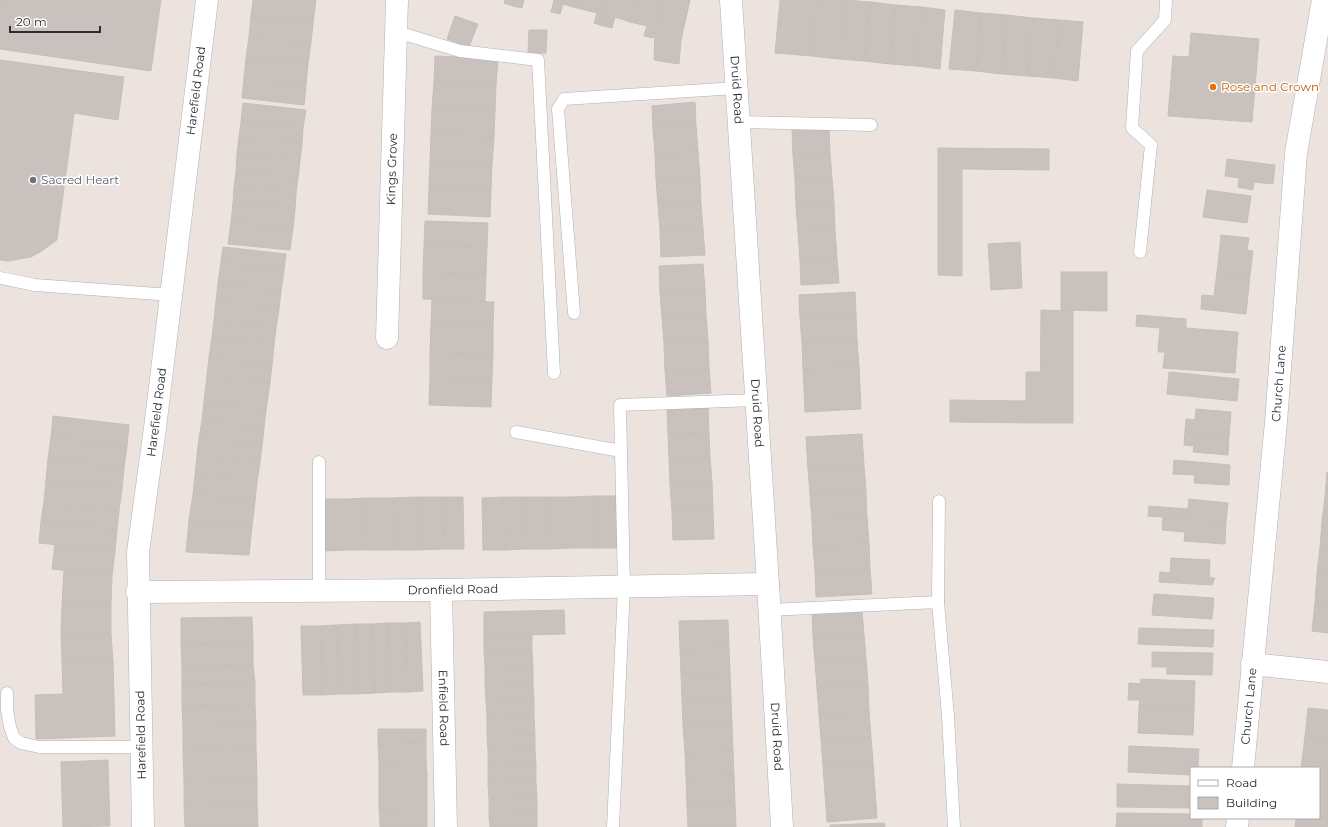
<svg xmlns="http://www.w3.org/2000/svg" width="1328" height="827" font-family="Montserrat,sans-serif">
<style>
.building{fill:#c8c1bd;stroke:#c8beb9}
.lines{fill:none;stroke-linecap:round;stroke-linejoin:round}
.lane-casing{stroke:#acb1b7;stroke-width:13}
.street-casing{stroke:#acb1b7;stroke-width:23}
.lane{stroke:#fff;stroke-width:12}
.street{stroke:#fff;stroke-width:22}
.food-dot{fill:#e8710a;stroke:#fff;stroke-width:1.5}
.worship-dot{fill:#6b7280;stroke:#fff;stroke-width:1.5}
.labels{text-anchor:middle;stroke-width:3;stroke-linejoin:round;paint-order:stroke}
.food-label{font-size:12px;fill:#c56008;stroke:#fff;text-anchor:start}
.street-label{font-size:12px;fill:#2c2c2c;stroke:#fff}
.worship-label{font-size:12px;fill:#5b616d;stroke:#fff;text-anchor:start}
</style>
<rect width="100%" height="100%" fill="#ece3df"/>
<g class="building">
<path d="M0,0H161L151,71L0,49Z"/>
<path d="M253,0H316L313,23L251,16Z"/>
<path d="M505,0H515L513,6L504,3Z"/>
<path d="M515,0H524L522,8L513,6Z"/>
<path d="M554,0H579L577,8L563,4L560,14L551,12Z"/>
<path d="M579,0H609L603,26L594,23L597,13L577,8Z"/>
<path d="M609,0H635L630,22L615,17L612,28L603,26Z"/>
<path d="M635,0H663L653,38L644,36L647,26L630,22Z"/>
<path d="M663,0H690L681,40L679,64L654,60L655,32Z"/>
<path d="M780,0H817L812,56L775,53Z"/>
<path d="M817,0H845L839,59L812,56Z"/>
<path d="M845,0L870,2L864,61L839,59Z"/>
<path d="M870,2L896,5L890,64L864,61Z"/>
<path d="M896,5L922,7L917,66L890,64Z"/>
<path d="M922,7L945,10L940,69L917,66Z"/>
<path d="M955,10L981,13L976,71L949,69Z"/>
<path d="M981,13L1007,15L1002,74L976,71Z"/>
<path d="M1007,15L1033,18L1028,76L1002,74Z"/>
<path d="M251,16L313,23L311,43L249,37Z"/>
<path d="M455,16L478,24L469,47L447,39Z"/>
<path d="M1033,18L1059,20L1054,78L1028,76Z"/>
<path d="M1059,20L1083,22L1078,81L1054,78Z"/>
<path d="M529,30H547L546,53H528Z"/>
<path d="M1191,33L1259,39L1252,122L1168,116L1173,56L1189,57Z"/>
<path d="M249,37L311,43L308,64L246,58Z"/>
<path d="M435,56L498,59L496,84L434,81Z"/>
<path d="M246,58L308,64L306,85L244,78Z"/>
<path d="M0,60L124,77L118,120L74,113L57,240L40,252L31,257L8,261L0,260Z"/>
<path d="M244,78L306,85L304,105L242,98Z"/>
<path d="M434,81L496,84L495,112L432,109Z"/>
<path d="M695,102L696,125L653,128L652,106Z"/>
<path d="M243,103L306,110L303,128L241,122Z"/>
<path d="M432,109L495,112L494,137L431,134Z"/>
<path d="M241,122L303,128L302,144L239,137Z"/>
<path d="M696,125L698,151L655,154L653,128Z"/>
<path d="M829,128L830,153L793,155L792,130Z"/>
<path d="M431,134L494,137L492,165L430,162Z"/>
<path d="M239,137L302,144L300,161L237,154Z"/>
<path d="M938,148L1049,149V170L962,169V276L938,275Z"/>
<path d="M698,151L700,177L656,179L655,154Z"/>
<path d="M830,153L832,178L795,180L793,155Z"/>
<path d="M237,154L300,161L298,178L236,172Z"/>
<path d="M1227,159L1275,165L1273,184L1254,182L1253,190L1238,187L1239,178L1225,176Z"/>
<path d="M430,162L492,165L491,190L429,187Z"/>
<path d="M236,172L298,178L296,193L234,187Z"/>
<path d="M700,177L701,203L658,205L656,179Z"/>
<path d="M832,178L834,204L796,207L795,180Z"/>
<path d="M234,187L296,193L295,209L233,203Z"/>
<path d="M429,187L491,190L490,217L428,214Z"/>
<path d="M1207,190L1251,196L1247,223L1203,217Z"/>
<path d="M233,203L295,209L293,228L231,222Z"/>
<path d="M701,203L703,229L660,231L658,205Z"/>
<path d="M834,204L835,230L798,232L796,207Z"/>
<path d="M425,221L488,223L487,248L424,246Z"/>
<path d="M231,222L293,228L290,250L228,244Z"/>
<path d="M703,229L705,255L661,257L660,231Z"/>
<path d="M835,230L837,258L800,260L798,232Z"/>
<path d="M1221,235L1249,238L1247,250L1253,251L1250,275L1217,272Z"/>
<path d="M1020,242L1022,288L991,290L988,244Z"/>
<path d="M424,246L487,248L486,274L423,272Z"/>
<path d="M223,247L286,254L284,270L221,262Z"/>
<path d="M837,258L839,283L801,285L800,260Z"/>
<path d="M221,262L284,270L281,291L218,283Z"/>
<path d="M703,264L705,290L660,293L659,266Z"/>
<path d="M423,272L486,274L485,301L423,299Z"/>
<path d="M1061,272H1107V311L1061,310Z"/>
<path d="M1217,272L1250,275L1246,314L1201,309L1202,295L1214,296Z"/>
<path d="M218,283L281,291L279,309L216,301Z"/>
<path d="M705,290L706,316L662,318L660,293Z"/>
<path d="M855,292L856,315L800,318L799,295Z"/>
<path d="M432,299L494,302L493,327L431,325Z"/>
<path d="M216,301L279,309L276,328L214,320Z"/>
<path d="M1041,310L1073,311V423H1040Z"/>
<path d="M856,315L857,340L802,343L800,318Z"/>
<path d="M1137,315L1186,319V328L1238,332L1235,373L1163,368L1165,352H1158L1160,328L1136,326Z"/>
<path d="M706,316L708,340L664,343L662,318Z"/>
<path d="M214,320L276,328L274,345L212,337Z"/>
<path d="M431,325L493,327V354L430,352Z"/>
<path d="M212,337L274,345L272,365L209,357Z"/>
<path d="M708,340L709,368L665,371L664,343Z"/>
<path d="M857,340L859,366L803,369L802,343Z"/>
<path d="M430,352L493,354L492,378L430,376Z"/>
<path d="M209,357L272,365L270,383L207,375Z"/>
<path d="M859,366L861,409L805,412L803,369Z"/>
<path d="M709,368L711,393L667,396L665,371Z"/>
<path d="M1026,372H1040V423L950,422V400L1026,401Z"/>
<path d="M1169,372L1239,379L1237,401L1167,394Z"/>
<path d="M207,375L270,383L266,410L204,402Z"/>
<path d="M430,376L492,378L491,407L429,405Z"/>
<path d="M204,402L266,410L264,428L202,420Z"/>
<path d="M708,407L709,433L668,434L667,409Z"/>
<path d="M1196,409L1231,412L1229,437L1185,432L1186,419L1195,420Z"/>
<path d="M53,416L129,425L127,446L51,437Z"/>
<path d="M202,420L264,428L262,446L199,438Z"/>
<path d="M1185,432L1229,437L1228,455L1193,452L1194,446L1184,445Z"/>
<path d="M709,433L710,457L669,459L668,434Z"/>
<path d="M862,434L864,466L808,469L806,437Z"/>
<path d="M51,437L127,446L124,468L48,459Z"/>
<path d="M199,438L262,446L260,462L197,455Z"/>
<path d="M197,455L260,462L257,482L195,475Z"/>
<path d="M710,457L712,482L670,484L669,459Z"/>
<path d="M48,459L124,468L122,489L46,480Z"/>
<path d="M1174,460L1230,465L1229,485L1194,483L1195,475L1173,474Z"/>
<path d="M864,466L866,492L810,495L808,469Z"/>
<path d="M1327,472H1328V498L1325,497Z"/>
<path d="M195,475L257,482L255,501L193,494Z"/>
<path d="M46,480L122,489L119,511L44,502Z"/>
<path d="M712,482L713,510L672,512L670,484Z"/>
<path d="M866,492L867,517L812,521L810,495Z"/>
<path d="M193,494L255,501L252,527L189,520Z"/>
<path d="M595,496V548H572V497Z"/>
<path d="M595,496H616L617,548H595Z"/>
<path d="M418,497V550H394L393,498Z"/>
<path d="M418,497H443L444,549L418,550Z"/>
<path d="M443,497H463L464,549H444Z"/>
<path d="M504,497L505,550H483L482,498Z"/>
<path d="M504,497H526L527,549L505,550Z"/>
<path d="M526,497H549L550,549H527Z"/>
<path d="M549,497H572V548L550,549Z"/>
<path d="M1325,497L1328,498V523L1322,522Z"/>
<path d="M365,498L366,550H346V499Z"/>
<path d="M365,498H393L394,550H366Z"/>
<path d="M324,499H346V550L325,551Z"/>
<path d="M1189,499L1228,503L1226,522L1148,516L1149,506L1188,509Z"/>
<path d="M44,502L119,511L117,530L41,521Z"/>
<path d="M713,510L714,539L673,540L672,512Z"/>
<path d="M867,517L869,543L813,546L812,521Z"/>
<path d="M1163,517L1226,522L1225,544L1184,541L1185,532L1162,530Z"/>
<path d="M189,520L252,527L249,555L186,552Z"/>
<path d="M41,521L117,530L115,551L39,543Z"/>
<path d="M1322,522L1328,523V549L1320,548Z"/>
<path d="M869,543L870,568L815,571L813,546Z"/>
<path d="M55,544L115,551L112,576L52,569Z"/>
<path d="M1320,548L1328,549V574L1317,573Z"/>
<path d="M1171,558L1210,560L1209,577L1215,578L1212,585L1159,582L1160,572L1170,573Z"/>
<path d="M870,568L872,594L816,597L815,571Z"/>
<path d="M64,570L112,576L111,605H62Z"/>
<path d="M1317,573L1328,574V603L1315,602Z"/>
<path d="M1154,594L1214,598L1212,619L1152,615Z"/>
<path d="M1315,602L1328,603V633L1312,631Z"/>
<path d="M62,605H111V634L61,633Z"/>
<path d="M564,610L565,634L484,636V612Z"/>
<path d="M862,610L864,635L813,638L812,613Z"/>
<path d="M252,617L253,643L181,645V618Z"/>
<path d="M728,620L729,647L680,649L679,621Z"/>
<path d="M420,622L423,691L408,692L406,623Z"/>
<path d="M388,623H406L408,692H390Z"/>
<path d="M388,623L390,692L375,693L372,624Z"/>
<path d="M356,624H372L375,693L358,694Z"/>
<path d="M356,624L358,694H339L336,625Z"/>
<path d="M336,625L339,694L322,695L320,626Z"/>
<path d="M301,626H320L322,695H303Z"/>
<path d="M1139,628L1214,630L1213,647L1138,644Z"/>
<path d="M61,633L111,634L113,661L62,662Z"/>
<path d="M532,635V651L484,652V636Z"/>
<path d="M864,635L866,659L815,662L813,638Z"/>
<path d="M253,643V665L182,666L181,645Z"/>
<path d="M729,647L730,672L681,674L680,649Z"/>
<path d="M532,651L533,667L485,668L484,652Z"/>
<path d="M1152,652L1213,653L1212,675L1167,674V667H1152Z"/>
<path d="M866,659L868,685L817,688L815,662Z"/>
<path d="M113,661L115,736L36,739L35,695L63,694L62,662Z"/>
<path d="M253,665L255,683L182,685V666Z"/>
<path d="M533,667V683L485,684V668Z"/>
<path d="M730,672L731,698L682,700L681,674Z"/>
<path d="M1141,679L1195,681L1194,708L1139,706L1140,700H1128L1129,683L1140,684Z"/>
<path d="M255,683V704L182,706V685Z"/>
<path d="M533,683L534,700L486,701L485,684Z"/>
<path d="M868,685L869,711L819,715L817,688Z"/>
<path d="M731,698L732,723L683,725L682,700Z"/>
<path d="M534,700V715L487,716L486,701Z"/>
<path d="M255,704L256,727L183,728L182,706Z"/>
<path d="M1139,706L1194,708L1193,735L1138,733Z"/>
<path d="M1308,708L1328,710V739L1305,736Z"/>
<path d="M869,711L871,737L821,740L819,715Z"/>
<path d="M534,715L535,735L487,736V716Z"/>
<path d="M732,723L733,751L685,753L683,725Z"/>
<path d="M256,727V749L183,751V728Z"/>
<path d="M378,729H426V743L378,744Z"/>
<path d="M535,735V750L488,751L487,736Z"/>
<path d="M1305,736L1328,739V764L1302,761Z"/>
<path d="M871,737L873,763L823,766L821,740Z"/>
<path d="M426,743V760L379,761L378,744Z"/>
<path d="M1129,746L1199,749L1198,768H1191V775L1128,772Z"/>
<path d="M256,749L257,779L184,780L183,751Z"/>
<path d="M535,750L536,766L488,768V751Z"/>
<path d="M733,751L734,775L686,777L685,753Z"/>
<path d="M108,760L110,826L63,827L61,762Z"/>
<path d="M426,760L427,776H379V761Z"/>
<path d="M1302,761L1328,764V791L1319,790V768H1301Z"/>
<path d="M873,763L877,818L827,822L823,766Z"/>
<path d="M536,766V782L488,784V768Z"/>
<path d="M734,775L735,803L687,805L686,777Z"/>
<rect x="379" y="776" width="48" height="16"/>
<path d="M257,779V806L184,807V780Z"/>
<path d="M536,782L537,799L489,800L488,784Z"/>
<path d="M1117,784L1191,786V808L1117,807Z"/>
<path d="M1319,790L1328,791V817L1319,816Z"/>
<path d="M379,792H427V808L379,809Z"/>
<path d="M537,799V815L489,816V800Z"/>
<path d="M735,803L736,827H688L687,805Z"/>
<path d="M257,806L258,827H185L184,807Z"/>
<path d="M427,808V824H380L379,809Z"/>
<path d="M1117,813L1191,814V818H1202V827H1116Z"/>
<path d="M537,815V827H490L489,816Z"/>
<path d="M1319,816L1328,817V827H1295L1296,818H1319Z"/>
<path d="M884,823L885,827H830V825Z"/>
<rect x="380" y="824" width="47" height="3"/>
</g>
<g class="lines">
<defs>
<g id="lane">
<path d="M397,32L460,51L538,60L554,373"/>
<path d="M739,122L871,125"/>
<path d="M1140,252L1151,145L1132,128L1137,51L1165,20L1166,0"/>
<path d="M0,278L35,285L171,295"/>
<path d="M574,313L558,109L564,99L737,88"/>
<path d="M516,432L621,451L620,405L756,400"/>
<path d="M319,590V462"/>
<path d="M938,602L939,501"/>
<path d="M770,610L938,602L948,716L954,827"/>
<path d="M7,693V710L10,727L14,738L21,743L39,747H141"/>
<path d="M613,827L624,587L621,451"/>
</g>
<g id="street">
<path id="s1" d="M731,0L768,584L782,827"/>
<path id="s2" d="M387,338L397,0"/>
<path id="s3" d="M441,590L446,827"/>
<path id="s4" d="M137,592L441,590L768,584"/>
<path d="M1252,664L1328,672"/>
<path id="s5" d="M1243,768L1276,422L1296,153L1323,0"/>
<path id="s6" d="M143,827L138,552L155,428L207,0"/>
<path d="M1237,827L1238,818"/>
</g>
</defs>
<use href="#lane" class="lane-casing"/>
<use href="#street" class="street-casing"/>
<use href="#lane" class="lane"/>
<use href="#street" class="street"/>
</g>
<circle class="food-dot" cx="1213" cy="87" r="4"/>
<circle class="worship-dot" cx="33" cy="180" r="4"/>
<g class="labels">
<g class="food-label">
<text x="1221" y="91">Rose and Crown</text>
</g>
<g class="street-label">
<text dy="4" stroke="none"><textPath href="#s1" startOffset="90">Druid Road</textPath></text>
<text dy="4" stroke="none"><textPath href="#s6" startOffset="740">Harefield Road</textPath></text>
<text dy="4" stroke="none"><textPath href="#s2" startOffset="169">Kings Grove</textPath></text>
<text dy="4" stroke="none"><textPath href="#s5" startOffset="386">Church Lane</textPath></text>
<text dy="4" stroke="none"><textPath href="#s6" startOffset="416">Harefield Road</textPath></text>
<text dy="4" stroke="none"><textPath href="#s1" startOffset="414">Druid Road</textPath></text>
<text dy="4" stroke="none"><textPath href="#s4" startOffset="316">Dronfield Road</textPath></text>
<text dy="4" stroke="none"><textPath href="#s5" startOffset="62">Church Lane</textPath></text>
<text dy="4" stroke="none"><textPath href="#s3" startOffset="118">Enfield Road</textPath></text>
<text transform="translate(141 735) rotate(-91)" y="4">Harefield Road</text>
<text dy="4" stroke="none"><textPath href="#s1" startOffset="738">Druid Road</textPath></text>
</g>
<g class="worship-label">
<text x="41" y="184">Sacred Heart</text>
</g>
</g>
<rect x="1190" y="767" width="130" height="52" fill="#ffffff" stroke="#ababab"/>
<rect x="1198" y="780" width="20" height="6" fill="#ffffff" stroke="#ababab"/>
<text x="1226" y="787" font-size="12" fill="#2c2c2c">Road</text>
<rect x="1198" y="797" width="20" height="12" fill="#c8c1bd" stroke="#ababab"/>
<text x="1226" y="807" font-size="12" fill="#2c2c2c">Building</text>
<path d="M10 26v6h90v-6" fill="none" stroke="#2c2c2c" stroke-width="2"/>
<text x="16" y="26" font-size="12" fill="#2c2c2c" stroke="#ffffff" stroke-width="3" paint-order="stroke">20 m</text>
</svg>
